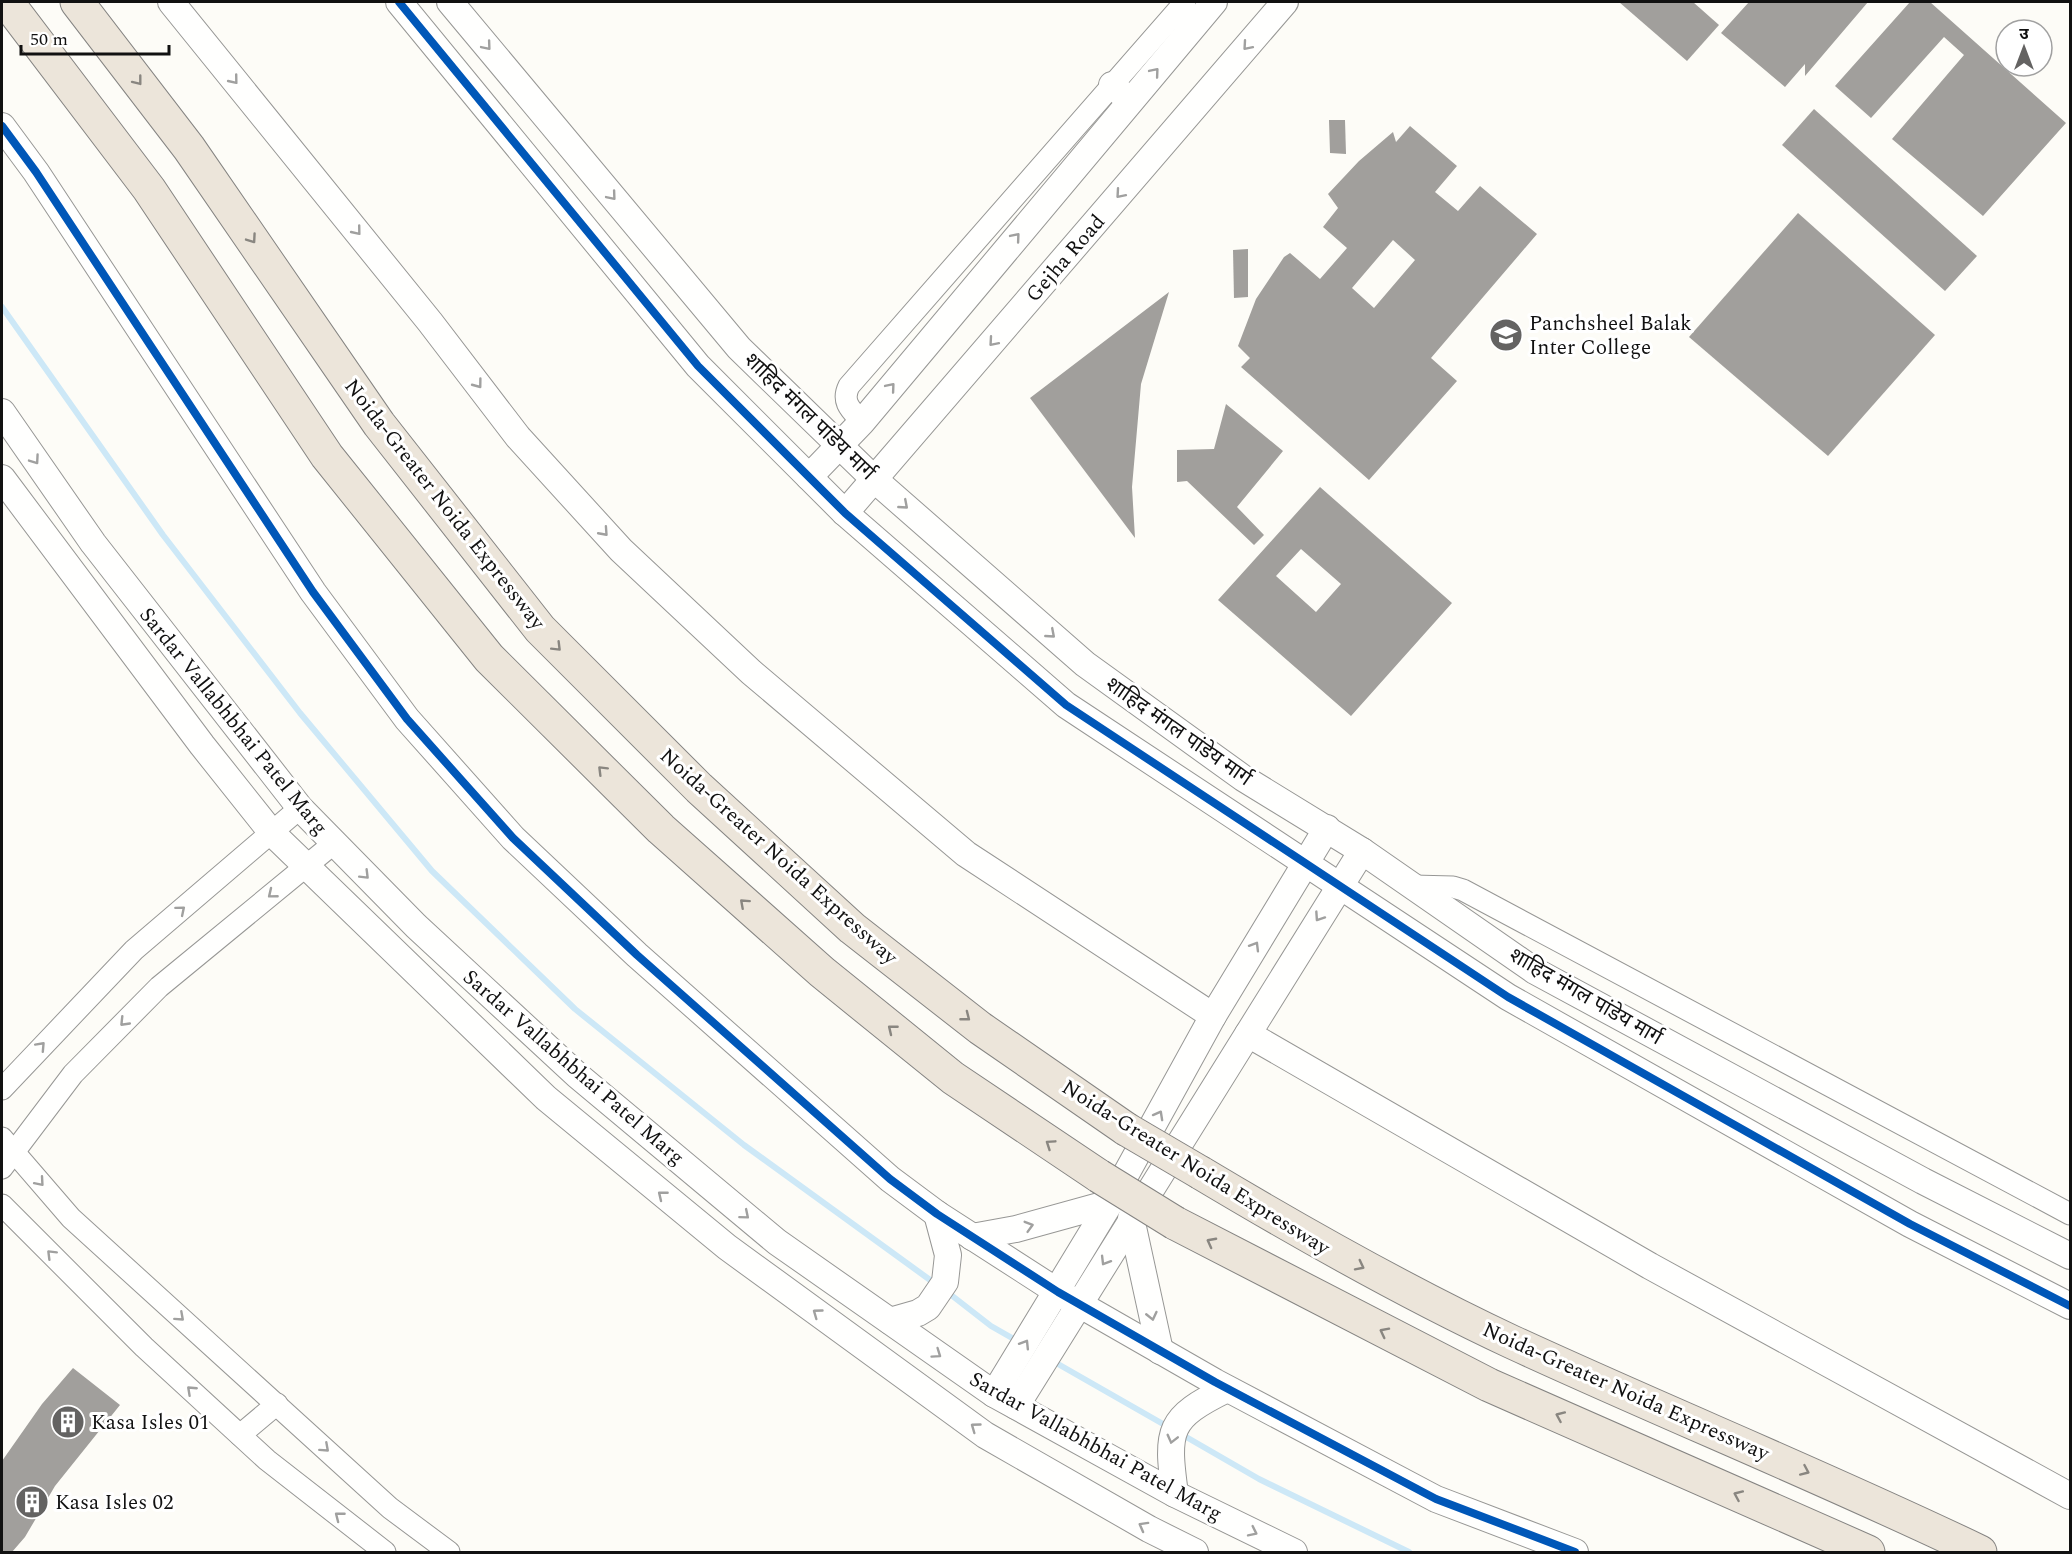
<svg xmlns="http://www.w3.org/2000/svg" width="2072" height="1554" font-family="Spectral,'Noto Sans Devanagari',serif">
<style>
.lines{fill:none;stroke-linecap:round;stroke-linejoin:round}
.stream{stroke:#cde8f7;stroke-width:6}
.building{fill:#a19f9c;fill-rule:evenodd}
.minor-casing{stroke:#979795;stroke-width:23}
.tertiary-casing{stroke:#979795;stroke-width:28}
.trunk-casing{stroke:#858482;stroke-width:35}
.minor{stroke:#fffffe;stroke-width:21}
.tertiary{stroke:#fffffe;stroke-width:26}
.trunk{stroke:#ece5da;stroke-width:33}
.trunk-bridge-casing{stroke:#858482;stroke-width:35;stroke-linecap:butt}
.trunk-bridge{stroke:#ece5da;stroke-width:33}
.cycleway-casing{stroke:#fff;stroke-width:11}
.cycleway{stroke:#0057b8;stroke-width:8}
.oneway{stroke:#a0a09f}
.oneway2{stroke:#898680}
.labels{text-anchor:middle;stroke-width:6;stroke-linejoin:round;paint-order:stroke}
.street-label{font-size:21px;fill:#111;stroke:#fff}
.poi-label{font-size:21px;fill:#111;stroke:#fff;text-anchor:start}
</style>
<rect width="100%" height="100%" fill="#fdfcf7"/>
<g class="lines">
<g class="stream">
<path d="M2,307L163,535L300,713L432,871L575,1009L744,1145L937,1285"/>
<path d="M946,1291L991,1326L1019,1342"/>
<path d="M1051,1360L1170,1428"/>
<path d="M1181,1434L1259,1479L1409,1552"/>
</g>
</g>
<g class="building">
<path d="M1619,2H1693L1719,25L1687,61Z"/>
<path d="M1749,2H1868L1805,76V64L1785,87L1721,33Z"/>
<path d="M1910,2H1930L2066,123L1983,216L1892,139L1964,55L1944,37L1871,118L1835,86Z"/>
<path d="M1814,109L1977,256L1945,291L1782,145Z"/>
<path d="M1329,120H1345L1346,154L1330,153Z"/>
<path d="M1410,126L1457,166L1435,192L1458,211L1480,186L1537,234L1431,358L1457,381L1369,480L1241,367L1250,358L1238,346L1256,299L1284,257L1290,253L1320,279L1347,248L1323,227L1338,208L1328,194L1359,161L1393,132L1396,142ZM1393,240L1415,260L1374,308L1352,288Z"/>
<path d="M1798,213L1935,335L1828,456L1689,337Z"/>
<path d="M1248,249V297L1234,298L1233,250Z"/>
<path d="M1169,292L1141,384L1132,487L1135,538L1030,398Z"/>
<path d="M1226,404L1283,451L1237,507L1264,535L1254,545L1187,481L1177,482V450L1214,449Z"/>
<path d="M1320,487L1452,603L1351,716L1218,600ZM1301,549L1341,584L1316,612L1276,576Z"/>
<path d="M73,1368L120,1405L55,1486L25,1537L12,1552H2V1461L42,1404Z"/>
</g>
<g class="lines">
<defs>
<g id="minor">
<path d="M862,422C851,410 841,402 849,386L1185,2"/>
<path d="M1413,886L1453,887L1463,890L2070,1214"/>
<path d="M2,1089L134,950L300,808"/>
<path d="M2,1138L71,1218L390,1508L449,1552"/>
<path d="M2,1168L73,1074L159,987L333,844"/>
<path d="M2,1205L144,1347L267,1460L385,1552"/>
<path d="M240,1435L277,1404"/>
</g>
<g id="tertiary">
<path d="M171,2L430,322L518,437L621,550L751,672L966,854L1213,1016"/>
<path d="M399,2L698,366L845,513L1066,705L1508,997L1910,1224L2070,1306"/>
<path d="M450,2L739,348L875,480L1085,664L1243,778L1362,851L1535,971L1923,1181L2070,1256"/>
<path d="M1112,85L1130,101"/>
<path d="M2,126L36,172L313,592L407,719L513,838L637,955L890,1179L937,1214L1058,1292L1215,1382L1436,1499L1575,1552"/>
<path d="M2,412L93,543L300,808L416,926L577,1075L777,1242L994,1394L1175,1494L1294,1552"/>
<path d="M809,477L862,422L1214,2"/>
<path d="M2,478L202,745L272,833L546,1098L727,1247L985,1435L1149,1529L1195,1552"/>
<path d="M845,513L1285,2"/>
<path d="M1248,1034L1650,1266L2070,1496"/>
<path d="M1131,1218L1160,1351"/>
<path d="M972,1237L1016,1229L1110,1203"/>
<path d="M890,1321L918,1313L928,1307L945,1282L948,1255L937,1214"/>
<path d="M994,1394L1110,1203L1213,1016L1327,828"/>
<path d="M1016,1406L1362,851"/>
<path d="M1175,1494C1166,1429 1168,1418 1227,1389"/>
</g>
<g id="trunk">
<path d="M7,2L149,189L327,456L489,658L661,829L822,972L953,1078L1099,1176"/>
<path d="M77,2L189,148L379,424L540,629L699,788L852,928L980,1028L1126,1129"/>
<path d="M1201,1173C1303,1234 1405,1292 1512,1342C1668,1414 1826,1478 1980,1552"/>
<path d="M1175,1223L1489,1385L1868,1552"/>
</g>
</defs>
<use href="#minor" class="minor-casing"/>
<use href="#tertiary" class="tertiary-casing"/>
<use href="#trunk" class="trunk-casing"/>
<use href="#minor" class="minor"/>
<use href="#tertiary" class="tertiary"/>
<use href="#trunk" class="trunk"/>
<defs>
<g id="trunk-bridge">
<path d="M1126,1129L1201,1173"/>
<path d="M1099,1176L1175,1223"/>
</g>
</defs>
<use href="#trunk-bridge" class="trunk-bridge-casing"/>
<use href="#trunk-bridge" class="trunk-bridge"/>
<defs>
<g id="cycleway">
<path d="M399,2L698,366L845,513L1066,705L1508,997L1910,1224L2070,1306"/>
<path d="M2,126L36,172L313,592L407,719L513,838L637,955L890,1179L937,1214L1058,1292L1215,1382L1436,1499L1575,1552"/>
</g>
</defs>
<use href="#cycleway" class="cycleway-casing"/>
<use href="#cycleway" class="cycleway"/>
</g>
<defs><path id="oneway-chevron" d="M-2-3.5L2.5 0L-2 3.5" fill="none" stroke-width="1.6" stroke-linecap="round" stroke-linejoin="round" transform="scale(1.5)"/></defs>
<g class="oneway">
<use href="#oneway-chevron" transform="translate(487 46) rotate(50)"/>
<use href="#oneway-chevron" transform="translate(1247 46) rotate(131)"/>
<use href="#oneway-chevron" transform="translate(1155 72) rotate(-50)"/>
<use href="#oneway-chevron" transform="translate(234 80) rotate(51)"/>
<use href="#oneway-chevron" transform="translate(1120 194) rotate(131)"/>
<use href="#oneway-chevron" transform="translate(612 196) rotate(50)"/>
<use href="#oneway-chevron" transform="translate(357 231) rotate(51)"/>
<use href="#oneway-chevron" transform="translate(1016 237) rotate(-50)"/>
<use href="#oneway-chevron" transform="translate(993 342) rotate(131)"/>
<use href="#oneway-chevron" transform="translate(478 384) rotate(53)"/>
<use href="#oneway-chevron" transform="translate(891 387) rotate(-50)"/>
<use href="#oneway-chevron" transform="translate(35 460) rotate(55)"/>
<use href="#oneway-chevron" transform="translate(904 505) rotate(41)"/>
<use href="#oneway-chevron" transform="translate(604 532) rotate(48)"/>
<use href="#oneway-chevron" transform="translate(1051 634) rotate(41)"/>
<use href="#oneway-chevron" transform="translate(365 875) rotate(45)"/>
<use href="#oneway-chevron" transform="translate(272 894) rotate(141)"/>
<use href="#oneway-chevron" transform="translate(181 910) rotate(-40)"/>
<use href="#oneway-chevron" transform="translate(1319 917) rotate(124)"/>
<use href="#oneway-chevron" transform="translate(1255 946) rotate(-59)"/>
<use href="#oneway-chevron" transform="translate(124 1022) rotate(134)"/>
<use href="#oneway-chevron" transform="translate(41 1046) rotate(-47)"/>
<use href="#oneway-chevron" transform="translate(1159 1115) rotate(-61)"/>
<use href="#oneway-chevron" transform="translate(40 1182) rotate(49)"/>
<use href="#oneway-chevron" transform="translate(662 1195) rotate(-141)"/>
<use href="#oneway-chevron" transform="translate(745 1215) rotate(40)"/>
<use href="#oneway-chevron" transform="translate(1029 1226) rotate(-16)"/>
<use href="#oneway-chevron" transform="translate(51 1254) rotate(-135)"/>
<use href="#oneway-chevron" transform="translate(1105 1261) rotate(121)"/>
<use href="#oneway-chevron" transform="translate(817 1313) rotate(-144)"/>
<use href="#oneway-chevron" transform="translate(1152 1316) rotate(77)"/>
<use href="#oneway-chevron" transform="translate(180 1317) rotate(42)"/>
<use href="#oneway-chevron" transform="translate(1025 1344) rotate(-58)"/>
<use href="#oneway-chevron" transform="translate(937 1354) rotate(35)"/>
<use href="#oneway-chevron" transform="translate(191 1390) rotate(-137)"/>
<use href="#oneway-chevron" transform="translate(975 1427) rotate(-144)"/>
<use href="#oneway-chevron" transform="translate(1172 1439) rotate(104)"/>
<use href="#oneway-chevron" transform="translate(325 1448) rotate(42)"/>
<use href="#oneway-chevron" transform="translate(339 1516) rotate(-142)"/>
<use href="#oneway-chevron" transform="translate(1143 1526) rotate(-151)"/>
<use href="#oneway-chevron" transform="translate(1253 1532) rotate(26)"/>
</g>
<g class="oneway2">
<use href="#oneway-chevron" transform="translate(138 81) rotate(52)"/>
<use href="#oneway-chevron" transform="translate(252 239) rotate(55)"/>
<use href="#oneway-chevron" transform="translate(557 647) rotate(45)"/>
<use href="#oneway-chevron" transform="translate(602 770) rotate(-135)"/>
<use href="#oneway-chevron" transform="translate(744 903) rotate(-138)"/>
<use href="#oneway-chevron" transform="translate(966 1017) rotate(38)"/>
<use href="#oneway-chevron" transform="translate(892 1029) rotate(-141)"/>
<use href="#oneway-chevron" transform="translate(1050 1144) rotate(-146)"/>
<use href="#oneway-chevron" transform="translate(1211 1242) rotate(-152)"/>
<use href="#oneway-chevron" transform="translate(1360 1266) rotate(27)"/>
<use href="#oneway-chevron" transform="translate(1384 1332) rotate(-153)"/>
<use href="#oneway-chevron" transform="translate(1560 1416) rotate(-156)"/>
<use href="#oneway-chevron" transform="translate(1805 1471) rotate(24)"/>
<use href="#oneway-chevron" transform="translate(1738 1495) rotate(-156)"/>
</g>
<defs>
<symbol id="university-disc" viewBox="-11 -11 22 22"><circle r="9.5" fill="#646362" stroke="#fff"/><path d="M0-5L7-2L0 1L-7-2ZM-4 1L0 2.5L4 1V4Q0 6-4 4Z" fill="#fff"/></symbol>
<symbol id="building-disc" viewBox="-11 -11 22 22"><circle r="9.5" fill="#646362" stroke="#fff"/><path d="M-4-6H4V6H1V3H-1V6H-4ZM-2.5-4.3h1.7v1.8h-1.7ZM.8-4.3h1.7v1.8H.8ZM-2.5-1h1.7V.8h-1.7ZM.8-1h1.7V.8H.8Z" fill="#fff"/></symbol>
</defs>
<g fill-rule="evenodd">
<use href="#university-disc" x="1487" y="316" width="38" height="38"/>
<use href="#building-disc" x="49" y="1403" width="38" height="38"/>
<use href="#building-disc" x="13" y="1483" width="38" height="38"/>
</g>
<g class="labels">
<g class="street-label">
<text transform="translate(1065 258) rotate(-49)" y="7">Gejha Road</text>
<text transform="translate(810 416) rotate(44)" y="7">शाहिद मंगल पांडेय मार्ग</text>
<text transform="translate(445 504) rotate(52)" y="7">Noida-Greater Noida Expressway</text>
<text transform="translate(234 721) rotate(51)" y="7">Sardar Vallabhbhai Patel Marg</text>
<text transform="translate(1179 731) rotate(35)" y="7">शाहिद मंगल पांडेय मार्ग</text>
<text transform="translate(779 856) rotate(42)" y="7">Noida-Greater Noida Expressway</text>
<text transform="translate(1586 996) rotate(30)" y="7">शाहिद मंगल पांडेय मार्ग</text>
<text transform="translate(574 1067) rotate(41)" y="7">Sardar Vallabhbhai Patel Marg</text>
<text transform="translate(1196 1167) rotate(32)" y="7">Noida-Greater Noida Expressway</text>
<text transform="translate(1626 1391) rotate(24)" y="7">Noida-Greater Noida Expressway</text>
<text transform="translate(1096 1446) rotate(29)" y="7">Sardar Vallabhbhai Patel Marg</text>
</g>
<g class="poi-label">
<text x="1529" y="330">Panchsheel Balak<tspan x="1529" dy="24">Inter College</tspan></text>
<text x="91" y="1429">Kasa Isles 01</text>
<text x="55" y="1509">Kasa Isles 02</text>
</g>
</g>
<rect width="2072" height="1554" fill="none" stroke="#111111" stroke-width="6"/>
<g transform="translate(2024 48)"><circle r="28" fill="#ffffff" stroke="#a0a0a0" stroke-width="1.5"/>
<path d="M0-4.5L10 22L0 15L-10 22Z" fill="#646362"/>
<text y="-9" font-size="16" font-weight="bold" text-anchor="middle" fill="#111111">उ</text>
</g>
<path d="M21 45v9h148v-9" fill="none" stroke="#111111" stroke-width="3"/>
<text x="30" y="45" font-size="18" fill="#111111" stroke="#ffffff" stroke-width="4.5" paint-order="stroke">50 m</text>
</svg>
